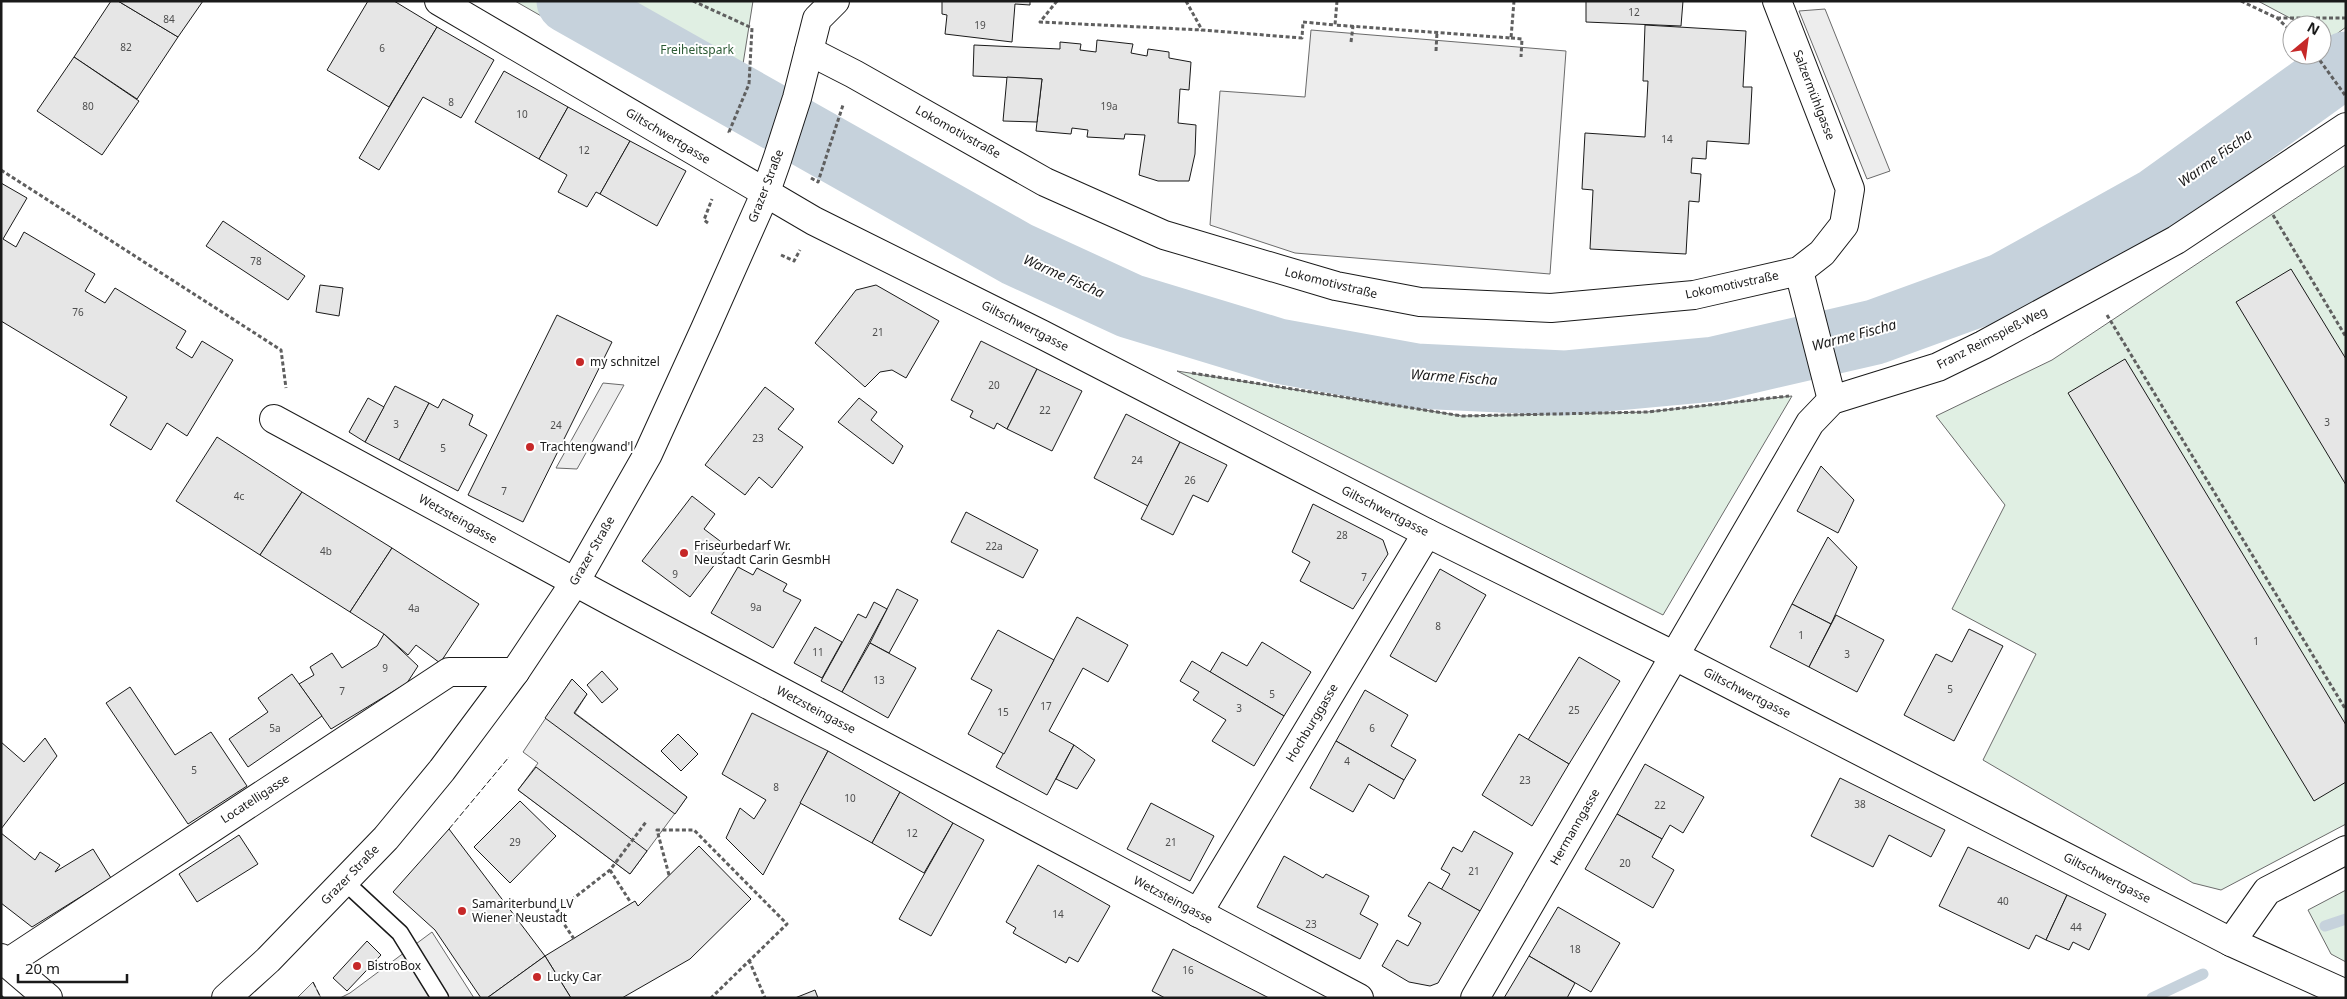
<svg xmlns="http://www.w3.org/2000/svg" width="2347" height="999" font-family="'Noto Sans',sans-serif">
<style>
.green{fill:#e0efe3;stroke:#6a6a6a}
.parking{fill:#ededed;stroke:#6a6a6a}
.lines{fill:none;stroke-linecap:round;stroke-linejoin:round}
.stream{stroke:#c6d2dc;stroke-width:11}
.river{stroke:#c6d2dc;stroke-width:65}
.building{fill:#e6e6e6;stroke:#1a1a1a}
.service-casing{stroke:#1a1a1a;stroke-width:19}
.minor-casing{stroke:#1a1a1a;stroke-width:30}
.tertiary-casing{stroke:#1a1a1a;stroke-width:30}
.primary-casing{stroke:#1a1a1a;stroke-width:30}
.path{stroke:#5f5f5f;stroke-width:3;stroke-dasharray:4 2.5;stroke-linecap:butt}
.service{stroke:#fff;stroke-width:16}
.minor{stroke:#fff;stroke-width:28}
.tertiary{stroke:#fff;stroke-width:28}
.primary{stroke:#fff;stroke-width:28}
.fence{stroke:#1a1a1a;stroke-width:1;stroke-dasharray:6 2.5;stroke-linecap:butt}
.wall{stroke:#1a1a1a;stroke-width:2.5}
.poi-dot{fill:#c62828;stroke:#fff;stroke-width:2}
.labels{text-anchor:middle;stroke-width:4;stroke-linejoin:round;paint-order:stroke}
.number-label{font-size:10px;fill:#4d4d4d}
.park-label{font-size:12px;fill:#2b5a34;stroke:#fff}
.street-label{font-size:12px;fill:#1a1a1a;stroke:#fff}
.poi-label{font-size:12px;fill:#1a1a1a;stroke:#fff;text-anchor:start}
.water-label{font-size:14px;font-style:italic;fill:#1a1a1a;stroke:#fff}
</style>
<rect width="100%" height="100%" fill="#fff"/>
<g class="green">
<path d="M515,1H753L743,64L723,120Z"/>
<path d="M2258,1H2346V27L2330,39L2322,35V25H2303Z"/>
<path d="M2346,165V824L2221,890L2193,883L1983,760L2036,654L1952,609L2005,505L1936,416L2052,360Z"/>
<path d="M1177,371L1462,416L1647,412L1792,396L1663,615Z"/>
<path d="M2346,890V962L2331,954L2308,910Z"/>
</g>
<g class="parking">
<path d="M1825,9L1890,171L1867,179L1799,11Z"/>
<path d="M1311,30L1566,51L1550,274L1295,253L1210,225L1220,91L1305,97Z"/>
<path d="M603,383L624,385L577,469L556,468Z"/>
<path d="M572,679L587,694L575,713L687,797L630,874L518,790L538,763L523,752Z"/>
<path d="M432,932L474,998H340L350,993Z"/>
<path d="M313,982L321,998H297Z"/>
</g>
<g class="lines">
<g class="stream">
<path d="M2325,926L2346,919"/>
<path d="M2152,998L2203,974"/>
</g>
<path class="river" d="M569,1L1017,254L1130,306L1278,351L1416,376L1564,383L1715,369L1875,332L2004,285L2157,200L2346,64"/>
</g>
<g class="building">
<path d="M111,1H118L178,37L137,99L74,57Z"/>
<path d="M118,1H203L178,37Z"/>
<path d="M368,1H394L437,27L389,107L327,70Z"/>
<path d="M942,1H1030V5L1015,4L1012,42L945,34L947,15L942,14Z"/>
<path d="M1586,1H1683L1681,26L1586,22Z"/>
<path d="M1645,25L1746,31L1743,87H1752L1749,144L1707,141L1706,159L1692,158L1691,173L1701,174L1699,202L1689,201L1686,254L1590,249L1593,190L1582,189L1585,133L1645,137L1648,81H1643Z"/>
<path d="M437,27L494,60L461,118L423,97L379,170L359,158Z"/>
<path d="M1097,40L1133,44L1131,53L1147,56L1148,49L1169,52V58L1191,62L1189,90L1180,89L1178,123L1196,125L1195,154L1189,181H1158L1139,175L1145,135L1125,134L1124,139L1087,137L1088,130L1072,128L1071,134L1036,131L1042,79L973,76L974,45L1060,49V42L1081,44L1080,50L1096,52Z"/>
<path d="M74,57L139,101L102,155L37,111Z"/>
<path d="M504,71L568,107L539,159L475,122Z"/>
<path d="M1007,77L1042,79L1037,122L1003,121Z"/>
<path d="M568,107L630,141L600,194L596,192L587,207L558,192L567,175L539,159Z"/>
<path d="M630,141L686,171L657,226L600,194Z"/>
<path d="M1,183L27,198L3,239L16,247L24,232L95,274L85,291L105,303L115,288L186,331L176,348L192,358L202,341L233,360L187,436L167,423L151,450L110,425L127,397L1,321Z"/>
<path d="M223,221L305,276L288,300L206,246Z"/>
<path d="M2291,269L2346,359V485L2236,302Z"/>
<path d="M320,285L343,288L339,316L316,312Z"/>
<path d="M876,285L939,321L906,378L892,370L880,372L865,387L815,343L856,290Z"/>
<path d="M557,315L612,342L523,522L468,495Z"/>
<path d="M981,341L1037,369L1007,429L997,423L994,429L970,417L973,411L951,400Z"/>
<path d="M2125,359L2346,725V782L2314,801L2068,393Z"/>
<path d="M1037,369L1082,391L1052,451L1007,429Z"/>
<path d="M395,386L429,403L399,460L365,442Z"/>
<path d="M765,387L794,409L778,429L803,447L772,488L759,477L745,495L705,465Z"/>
<path d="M368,398L384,407L365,442L349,432Z"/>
<path d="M859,398L877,412L871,420L903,446L893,464L838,422Z"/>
<path d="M443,399L473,415L469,425L487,435L458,491L399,460L429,403L438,408Z"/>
<path d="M1126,414L1180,442L1148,506L1094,478Z"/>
<path d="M217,437L302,492L260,555L176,501Z"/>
<path d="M1180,442L1227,465L1208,502L1193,495L1173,535L1141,519Z"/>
<path d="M1821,466L1854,500L1838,533L1797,511Z"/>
<path d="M302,492L392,548L350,612L260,555Z"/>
<path d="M692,496L715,514L704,529L728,547L690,597L642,561Z"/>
<path d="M1313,504L1383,540L1388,554L1353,609L1300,581L1310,562L1292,552Z"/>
<path d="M966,512L1038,550L1023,578L951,542Z"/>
<path d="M1828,537L1857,567L1831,624L1792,604Z"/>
<path d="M392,548L479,604L440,663L416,645L408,655L384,634L350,612Z"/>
<path d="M738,567L753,575L757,568L787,584L783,591L801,600L773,648L711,613Z"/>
<path d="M1440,569L1486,595L1436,682L1390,656Z"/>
<path d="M897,589L918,600L889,653L870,643Z"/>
<path d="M874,602L887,609L842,692L821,681L858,614L866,618Z"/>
<path d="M1792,604L1831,624L1809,667L1770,647Z"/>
<path d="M1836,615L1884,640L1857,692L1809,667Z"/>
<path d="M1077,617L1128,645L1108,682L1083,668L1049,731L1074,745L1047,795L996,767Z"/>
<path d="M815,627L842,642L822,678L794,663Z"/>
<path d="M1969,629L2003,646L1954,741L1904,715L1936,654L1952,662Z"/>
<path d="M998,630L1054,660L1004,754L968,734L992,690L971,679Z"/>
<path d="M384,634L418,666L407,683L331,729L299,684L314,675L310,667L332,653L342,668L377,646Z"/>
<path d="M1262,642L1311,672L1284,716L1210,672L1222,652L1247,666Z"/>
<path d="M870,643L916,668L888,718L842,692Z"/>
<path d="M1579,657L1620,681L1569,764L1528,740Z"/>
<path d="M1192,661L1284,716L1254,766L1212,741L1226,720L1193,700L1199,692L1180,681Z"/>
<path d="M602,671L618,689L602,703L587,685Z"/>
<path d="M292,674L322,716L248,767L229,739L268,712L258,698Z"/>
<path d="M572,679L587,694L574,713L687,797L675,814L545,718Z"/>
<path d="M130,687L175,755L211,732L247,786L188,824L106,703Z"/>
<path d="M1365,690L1408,715L1391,746L1416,760L1404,780L1336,741Z"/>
<path d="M752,713L828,751L763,875L726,838L740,808L754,819L766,800L722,774Z"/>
<path d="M678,734L698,754L681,771L661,751Z"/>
<path d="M1519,734L1569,764L1532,826L1482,795Z"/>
<path d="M45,738L57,756L1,829V742L24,762Z"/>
<path d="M1336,741L1404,780L1394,799L1369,784L1353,812L1310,788Z"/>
<path d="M1074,745L1095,760L1077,789L1056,779Z"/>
<path d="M828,751L900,792L872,843L800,803Z"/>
<path d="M1645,764L1704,797L1683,833L1670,825L1662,839L1617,814Z"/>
<path d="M536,767L647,851L630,874L518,790Z"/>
<path d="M1840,778L1945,830L1931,857L1889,835L1873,867L1811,836Z"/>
<path d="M900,792L953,823L924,873L872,843Z"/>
<path d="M520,801L556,836L510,883L474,847Z"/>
<path d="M1151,803L1214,836L1190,881L1127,849Z"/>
<path d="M1617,814L1662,839L1652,857L1674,870L1653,908L1585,869Z"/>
<path d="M953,823L984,840L931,936L899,919Z"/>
<path d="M449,829L545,956L487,998H481L435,930L393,892Z"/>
<path d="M1474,831L1513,853L1480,911L1441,890L1450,874L1441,869L1453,847L1462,852Z"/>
<path d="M1,833L35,860L40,852L60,865L55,872L93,849L111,878L32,927L1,903Z"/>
<path d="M239,835L258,864L197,902L179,874Z"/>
<path d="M699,846L751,899L690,959L622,998H571L545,956L635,901L638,906Z"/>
<path d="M1968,847L2067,895L2046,940L2036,935L2029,949L1939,906Z"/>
<path d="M1284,856L1323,878L1326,874L1369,896L1360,914L1378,924L1360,959L1257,907Z"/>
<path d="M1038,865L1110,906L1078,962L1069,957L1066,963L1013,933L1016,928L1006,922Z"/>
<path d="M1429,882L1480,911L1438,983L1430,986L1409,982L1382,966L1397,940L1408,946L1421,923L1408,916Z"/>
<path d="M2067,895L2106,914L2089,950L2073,942L2069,950L2046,940Z"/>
<path d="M1558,907L1620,943L1591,992L1529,956Z"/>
<path d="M367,941L381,955L347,991L333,978Z"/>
<path d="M1173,949L1269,998H1165L1152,991Z"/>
<path d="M545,956L571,998H487Z"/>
<path d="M1529,956L1575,983L1567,998H1504Z"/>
<path d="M815,990L818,998H795Z"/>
</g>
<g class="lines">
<defs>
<path id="service" d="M344,881L400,933L440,998"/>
<g id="minor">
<path d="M439,1L814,221L1041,334L1427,533L1675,656L2231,942L2346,994"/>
<path d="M809,51L854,74L1045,182L1164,235L1336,286L1420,302L1551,308L1694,295L1799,271L1822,253L1844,225L1850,189L1777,1"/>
<path d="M1799,271L1832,400"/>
<path d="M274,419L612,602L1359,998"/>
<path d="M1198,913L1427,533"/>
<path d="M2231,942L2267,891L2346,850"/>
<path d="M7,963L449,672H515"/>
<path d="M1475,998L1810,423L1832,400L1938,367L1983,345L2176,240L2346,127"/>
</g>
<path id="tertiary" d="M1,958L48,998"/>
<path id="primary" d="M226,998L268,960L386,838L442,770L515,672L575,582L648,454L705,329L765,194L777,160L797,98L817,19L835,1"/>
</defs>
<use href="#service" class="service-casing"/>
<use href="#minor" class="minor-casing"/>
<use href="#tertiary" class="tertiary-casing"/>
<use href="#primary" class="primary-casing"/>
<g class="path">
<path d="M693,1L752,28L749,84L729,132L731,133"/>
<path d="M1057,1L1040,22L1202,30"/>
<path d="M1186,1L1202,30L1302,38L1303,22L1335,25"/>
<path d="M1337,1L1335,25L1511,38L1514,1"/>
<path d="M2241,1L2277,18L2292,32"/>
<path d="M2277,18H2346"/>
<path d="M1511,38L1522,39L1521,57"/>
<path d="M1351,42L1353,26"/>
<path d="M1436,51L1437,32"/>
<path d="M2316,55L2345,95"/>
<path d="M1,170L281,350L286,388"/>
<path d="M811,178L818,182L843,105"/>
<path d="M2273,215L2346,337"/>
<path d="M708,223L704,220L712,199"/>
<path d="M781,255L794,261L800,250"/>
<path d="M2107,315L2346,710"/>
<path d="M1192,373L1462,416L1647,412L1789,396"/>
<path d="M610,870L631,903"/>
<path d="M669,875L657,830H694L787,924L711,998"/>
<path d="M574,939L556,912L610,870L646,822"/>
<path d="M749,960L765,998"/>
</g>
<use href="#service" class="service"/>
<use href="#minor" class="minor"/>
<use href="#tertiary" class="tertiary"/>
<use href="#primary" class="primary"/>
<g class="fence">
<path d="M449,829L509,757"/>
<path d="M313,982L321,998"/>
</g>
<path class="wall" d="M1,996L3,998"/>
</g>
<g class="poi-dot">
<circle cx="580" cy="362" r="5"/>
<circle cx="530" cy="447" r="5"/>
<circle cx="684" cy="553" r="5"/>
<circle cx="462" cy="911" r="5"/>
<circle cx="357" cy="966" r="5"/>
<circle cx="537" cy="977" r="5"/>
</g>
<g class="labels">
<g class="number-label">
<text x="1634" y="16">12</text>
<text x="169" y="23">84</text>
<text x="980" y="29">19</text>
<text x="126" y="51">82</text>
<text x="382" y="52">6</text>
<text x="451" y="106">8</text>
<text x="88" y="110">80</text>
<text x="1109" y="110">19a</text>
<text x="522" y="118">10</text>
<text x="1667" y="143">14</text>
<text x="584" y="154">12</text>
<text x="256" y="265">78</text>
<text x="78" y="316">76</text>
<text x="878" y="336">21</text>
<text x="994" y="389">20</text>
<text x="1045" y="414">22</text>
<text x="2327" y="426">3</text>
<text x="396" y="428">3</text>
<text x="556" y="429">24</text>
<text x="758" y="442">23</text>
<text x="443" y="452">5</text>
<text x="1137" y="464">24</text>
<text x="1190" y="484">26</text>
<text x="504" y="495">7</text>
<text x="239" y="500">4c</text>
<text x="1342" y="539">28</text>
<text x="994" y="550">22a</text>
<text x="326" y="555">4b</text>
<text x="675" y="578">9</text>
<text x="1364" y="581">7</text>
<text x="756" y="611">9a</text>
<text x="414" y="612">4a</text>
<text x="1438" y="630">8</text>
<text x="1801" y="639">1</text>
<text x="2256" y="645">1</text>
<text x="818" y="656">11</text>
<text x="1847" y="658">3</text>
<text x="385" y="672">9</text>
<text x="879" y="684">13</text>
<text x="1950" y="693">5</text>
<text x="342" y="695">7</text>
<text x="1272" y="698">5</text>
<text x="1046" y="710">17</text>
<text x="1239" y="712">3</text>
<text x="1574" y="714">25</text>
<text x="1003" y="716">15</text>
<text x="275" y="732">5a</text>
<text x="1372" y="732">6</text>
<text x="1347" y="765">4</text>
<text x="194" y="774">5</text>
<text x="1525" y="784">23</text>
<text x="776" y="791">8</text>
<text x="850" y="802">10</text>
<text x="1860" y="808">38</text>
<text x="1660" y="809">22</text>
<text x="912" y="837">12</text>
<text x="515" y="846">29</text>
<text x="1171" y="846">21</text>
<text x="1625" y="867">20</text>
<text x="1474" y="875">21</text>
<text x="2003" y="905">40</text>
<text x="1058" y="918">14</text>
<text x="1311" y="928">23</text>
<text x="2076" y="931">44</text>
<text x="1575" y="953">18</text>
<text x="1188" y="974">16</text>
</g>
<g class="park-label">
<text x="697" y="54">Freiheitspark</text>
</g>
<g class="street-label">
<text transform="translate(1814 95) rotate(69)" y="4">Salzermühlgasse</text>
<text transform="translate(958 132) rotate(29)" y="4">Lokomotivstraße</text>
<text transform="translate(668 136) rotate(31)" y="4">Giltschwertgasse</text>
<text transform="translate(766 186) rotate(-69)" y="4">Grazer Straße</text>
<text transform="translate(1331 283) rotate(14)" y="4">Lokomotivstraße</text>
<text transform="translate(1732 285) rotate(-12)" y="4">Lokomotivstraße</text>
<text transform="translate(1025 326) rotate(27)" y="4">Giltschwertgasse</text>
<text transform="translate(1992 338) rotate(-27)" y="4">Franz Reimspieß-Weg</text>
<text transform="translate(1385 511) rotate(27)" y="4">Giltschwertgasse</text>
<text transform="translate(458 519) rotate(29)" y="4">Wetzsteingasse</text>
<text transform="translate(592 551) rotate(-60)" y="4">Grazer Straße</text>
<text transform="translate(1747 693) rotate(27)" y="4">Giltschwertgasse</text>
<text transform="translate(816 710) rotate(28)" y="4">Wetzsteingasse</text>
<text transform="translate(1312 723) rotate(-59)" y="4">Hochburggasse</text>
<text transform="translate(255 799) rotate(-33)" y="4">Locatelligasse</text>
<text transform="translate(1575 827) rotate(-60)" y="4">Hermanngasse</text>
<text transform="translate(350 875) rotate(-46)" y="4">Grazer Straße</text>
<text transform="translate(2107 878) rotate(27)" y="4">Giltschwertgasse</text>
<text transform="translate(1173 900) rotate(28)" y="4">Wetzsteingasse</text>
</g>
<g class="poi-label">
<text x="590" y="366">my schnitzel</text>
<text x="540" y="451">Trachtengwand'l</text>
<text x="694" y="550">Friseurbedarf Wr.<tspan x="694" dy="14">Neustadt Carin GesmbH</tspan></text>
<text x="472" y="908">Samariterbund LV<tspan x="472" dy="14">Wiener Neustadt</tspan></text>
<text x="367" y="970">BistroBox</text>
<text x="547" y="981">Lucky Car</text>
</g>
<g class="water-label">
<text transform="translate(2215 158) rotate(-36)" y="5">Warme Fischa</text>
<text transform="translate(1064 276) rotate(24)" y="5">Warme Fischa</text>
<text transform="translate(1854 335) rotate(-15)" y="5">Warme Fischa</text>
<text transform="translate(1454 377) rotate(4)" y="5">Warme Fischa</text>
</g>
</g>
<rect width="2347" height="999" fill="none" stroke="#1a1a1a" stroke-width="5"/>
<g transform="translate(2307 40) rotate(29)"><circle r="24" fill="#ffffff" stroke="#a3a3a3"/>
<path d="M0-4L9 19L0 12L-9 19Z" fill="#c62828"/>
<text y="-8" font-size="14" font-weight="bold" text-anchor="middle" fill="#1a1a1a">N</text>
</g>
<path d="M18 974v8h109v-8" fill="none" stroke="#1a1a1a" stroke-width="2.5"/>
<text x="25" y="974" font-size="15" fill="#1a1a1a" stroke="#ffffff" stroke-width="4" paint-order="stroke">20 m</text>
</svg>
